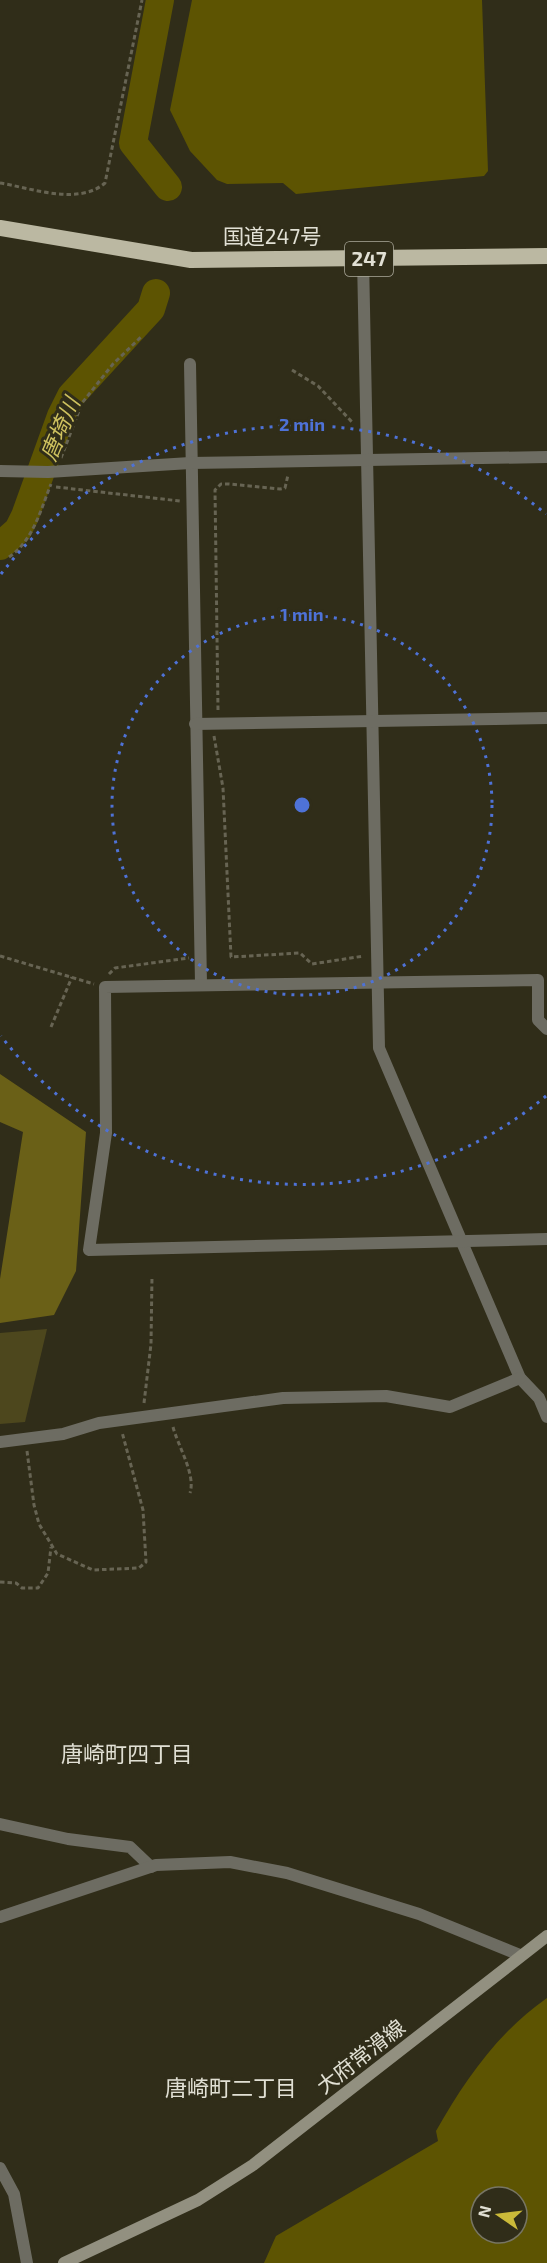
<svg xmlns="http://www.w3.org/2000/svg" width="547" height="2263" font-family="'Exo 2','Noto Sans JP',sans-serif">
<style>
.green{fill:#4d471d}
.forest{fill:#6a6017}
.water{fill:#5d5402;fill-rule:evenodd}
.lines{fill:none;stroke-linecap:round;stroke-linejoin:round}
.river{stroke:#5d5402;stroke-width:28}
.path{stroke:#676453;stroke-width:3;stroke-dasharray:4.5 3;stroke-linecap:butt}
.minor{stroke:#6d6c62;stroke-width:12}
.tertiary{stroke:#6d6c62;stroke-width:12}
.secondary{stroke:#929080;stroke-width:12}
.trunk{stroke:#bbb8a2;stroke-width:16}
.ring{fill:none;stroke:#4e72d7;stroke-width:3;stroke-dasharray:3 6}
.labels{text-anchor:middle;stroke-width:6;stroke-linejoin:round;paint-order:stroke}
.shield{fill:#302d19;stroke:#acaa9c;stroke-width:1.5}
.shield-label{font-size:20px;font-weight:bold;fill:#e1e0d4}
.street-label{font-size:21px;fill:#e1e0d4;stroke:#302d19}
.water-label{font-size:22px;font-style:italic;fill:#cfc25f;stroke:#302d19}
.neighbourhood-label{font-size:22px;fill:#e1e0d4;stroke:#302d19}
.centre{fill:#4e72d7;stroke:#302d19;stroke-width:3}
.ring-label{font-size:18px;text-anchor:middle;font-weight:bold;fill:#4e72d7;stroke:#302d19;stroke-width:6;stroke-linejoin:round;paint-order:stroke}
</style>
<rect width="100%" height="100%" fill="#302d19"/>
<path class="green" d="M47,1329L25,1422L0,1424V1333Z"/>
<path class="forest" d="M0,1074L86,1132L76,1271L54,1315L0,1323V1279L23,1132L0,1122Z"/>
<g class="water">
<path d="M192,0H482L488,171L484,176L296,194L283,183L227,184L217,180L190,151L170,110Z"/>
<path d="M547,1998V2263H264L276,2236L438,2141L436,2131C465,2080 498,2032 547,1998ZM481,2197H517V2233H481Z"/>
</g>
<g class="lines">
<g class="river">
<path d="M160,0L133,143L168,187"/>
<path d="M0,546L18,530L25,516L61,416L71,396L151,309L156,293"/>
</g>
<g class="path">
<path d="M0,183C31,188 78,206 105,183L142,0"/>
<path d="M292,370L318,386L352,422"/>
<path d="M61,458L82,403L113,364L141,337"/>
<path d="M56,487L180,501"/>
<path d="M9,557C33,541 41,509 51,484"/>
<path d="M218,710L215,490L221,484H229L280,489L285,488L288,475"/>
<path d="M214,736L223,788L231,957L300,953L312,964L364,956"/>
<path d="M0,956L94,984"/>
<path d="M109,974L115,968L189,958"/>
<path d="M51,1027L72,977"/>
<path d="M144,1403L151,1344L152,1276"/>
<path d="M173,1427C178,1446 196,1475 190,1493"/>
<path d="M27,1451L34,1505L39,1524L57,1554L93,1570L139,1568L146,1562L143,1510L122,1432"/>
<path d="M0,1582L16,1583L22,1588H38L48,1573L51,1547"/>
</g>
<g class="minor">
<path d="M363,259L379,1048L520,1378L539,1398L547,1417"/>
<path d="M190,364L201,984"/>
<path d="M0,471L48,472L190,463L547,457"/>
<path d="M195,724L547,718"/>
<path d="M547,1029L538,1020V980L105,987L106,1133L89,1250L547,1239"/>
<path d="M0,1442L63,1434L99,1423L283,1398L386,1396L450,1407L520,1378"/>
<path d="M0,1824L68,1839L130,1847L151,1867"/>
<path d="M0,2168L14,2194L27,2263"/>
</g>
<path class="tertiary" d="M0,1917L156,1865L230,1862L287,1873L419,1914L520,1955"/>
<path class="secondary" d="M64,2263L198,2200L253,2165L547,1936"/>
<path class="trunk" d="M0,228L191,260L547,256"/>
</g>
<g class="ring">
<circle cx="302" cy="805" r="190"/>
<path d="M546 1096A380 380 0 0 1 1 1036M1 574A380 380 0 0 1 546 514"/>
</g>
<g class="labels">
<rect class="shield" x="345" y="242" width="48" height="34" rx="4.5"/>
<g class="shield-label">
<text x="369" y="266">247</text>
</g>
<g class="street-label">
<text x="272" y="244">国道247号</text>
<text transform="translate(361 2057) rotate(-38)" y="7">大府常滑線</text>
</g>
<g class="water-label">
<text transform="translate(60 429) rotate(-67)" y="8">唐埼川</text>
</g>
<g class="neighbourhood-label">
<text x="127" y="1762">唐崎町四丁目</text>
<text x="231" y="2096">唐崎町二丁目</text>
</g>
</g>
<circle cx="302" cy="805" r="9" class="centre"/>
<g class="ring-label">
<text x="302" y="431">2 min</text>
<text x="302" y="621">1 min</text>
</g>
<g transform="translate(499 2215) rotate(284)"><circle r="28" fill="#302d19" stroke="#777564" stroke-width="1.5"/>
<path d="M0-4.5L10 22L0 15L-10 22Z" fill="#cbba39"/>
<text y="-9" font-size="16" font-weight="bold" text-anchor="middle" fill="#e1e0d4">N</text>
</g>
</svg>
